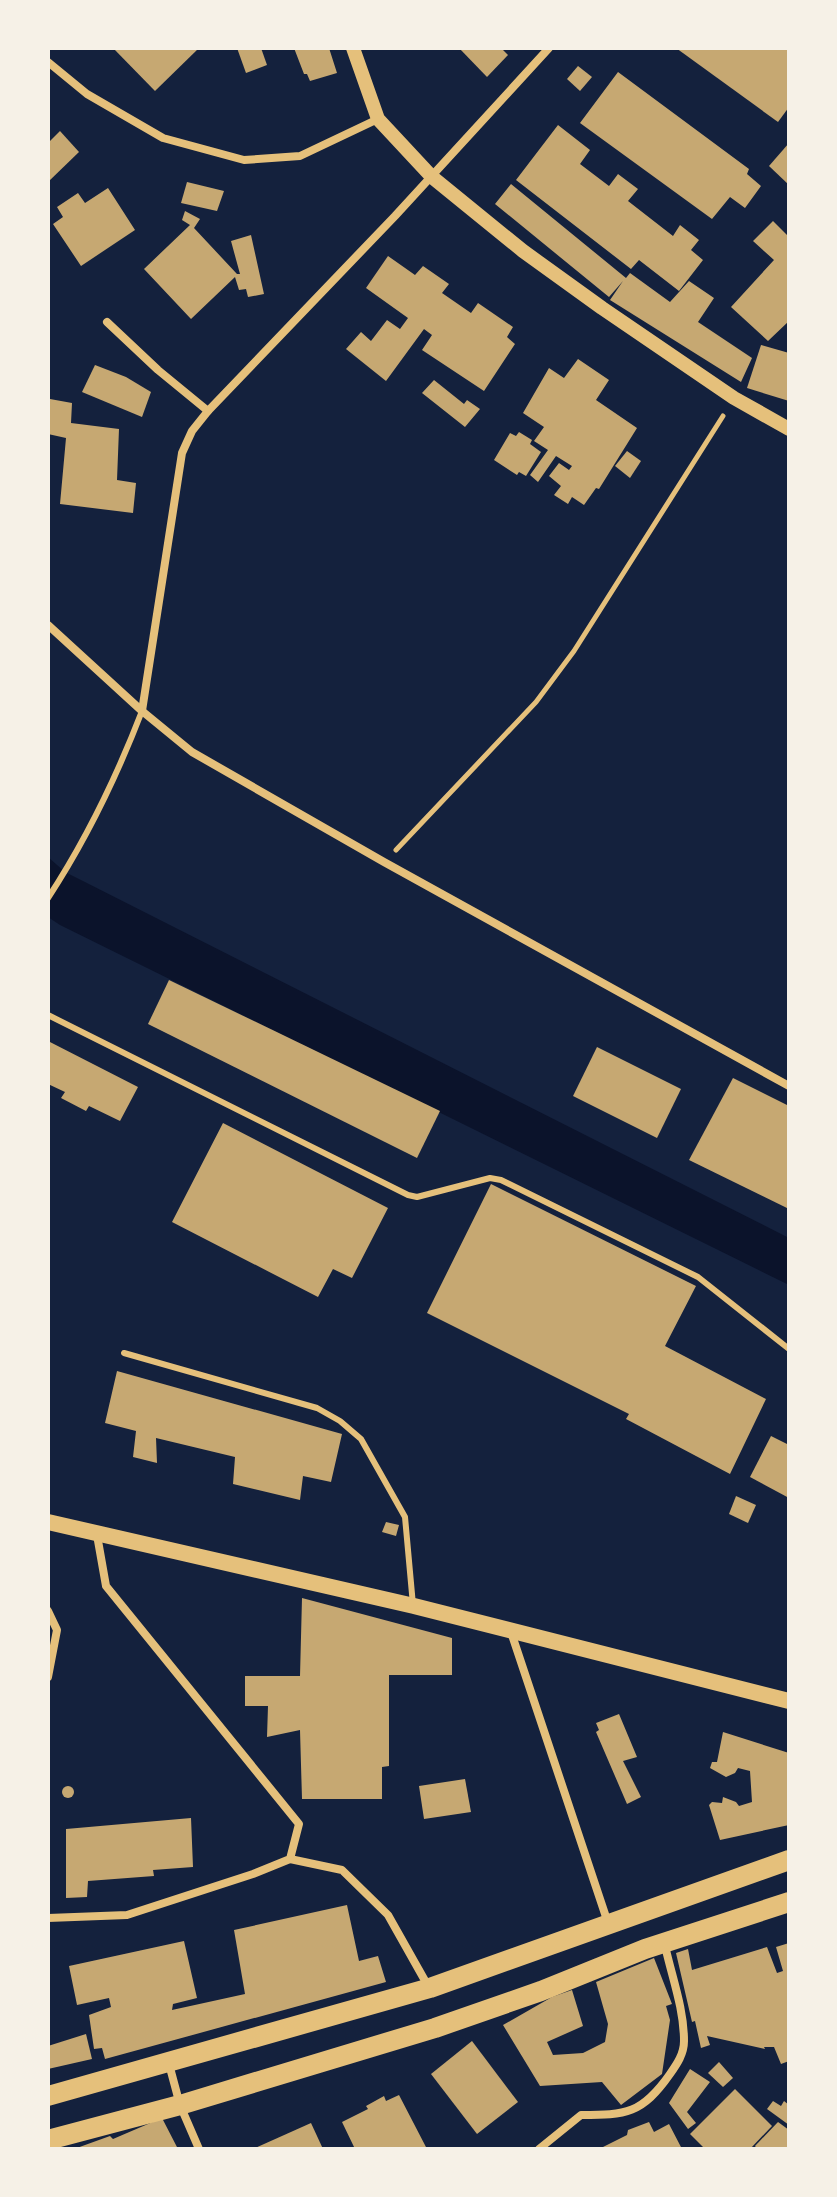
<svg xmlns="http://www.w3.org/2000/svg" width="837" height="2197" font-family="'PT Sans Narrow',sans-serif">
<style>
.water{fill:#0b132b}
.building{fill:#c6a872}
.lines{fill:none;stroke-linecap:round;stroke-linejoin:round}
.path{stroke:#e5c07b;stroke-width:5}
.service{stroke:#e5c07b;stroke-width:6}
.minor{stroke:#e5c07b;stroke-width:8}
.tertiary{stroke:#e5c07b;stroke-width:14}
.secondary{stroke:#e5c07b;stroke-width:16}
.primary{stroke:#e5c07b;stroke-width:20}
</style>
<rect width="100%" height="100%" fill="#14213d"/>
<path class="water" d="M48,857L65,872L79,879L789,1238V1285L60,925L48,917Z"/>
<g class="building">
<path d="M113,48H199L155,91Z"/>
<path d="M237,48H261L267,65L246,73Z"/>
<path d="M294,48H329L337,73L310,81L307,74H304Z"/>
<path d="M459,48H501L508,55L487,77Z"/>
<path d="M676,48H789V107L778,122Z"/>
<path d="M578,66L592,77L580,91L567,79Z"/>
<path d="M618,72L749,169L747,174L761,186L745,208L730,197L712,219L580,123Z"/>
<path d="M558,125L590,150L580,164L609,186L618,174L638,189L628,201L673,236L680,225L699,240L691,250L703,260L679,291L639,260L631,269L516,180Z"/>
<path d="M60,131L79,152L48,182V143Z"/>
<path d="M789,143V185L769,166Z"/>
<path d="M187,182L224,191L217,211L181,203Z"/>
<path d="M511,184L626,278L630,273L670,302L689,281L714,298L698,322L752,358L741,382L610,300L623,281L609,297L495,204Z"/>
<path d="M108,188L135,230L81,266L53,224L63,217L57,207L78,193L85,203Z"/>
<path d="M185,211L200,219L194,228L237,274H240L231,241L251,235L264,294L248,297L246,289L239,290L235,277L191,319L144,269L190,225L182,220Z"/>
<path d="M773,221L789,237V321L768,341L731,307L774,260L753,241Z"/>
<path d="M388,256L415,275L423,266L449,284L442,293L471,313L478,303L513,327L507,337L515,344L484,391L422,350L432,335L424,329L386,381L346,349L361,332L371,341L387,320L400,329L408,318L366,288Z"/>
<path d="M761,345L789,353V401L747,388Z"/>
<path d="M578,359L609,380L596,400L637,428L599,489L596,488L584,505L572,497L568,504L554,495L561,486L549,476L559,463L569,470L572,466L556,456L538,482L530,475L548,450L534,441L544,427L523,413L549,368L564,378Z"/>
<path d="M95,365L126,377L151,392L142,417L82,392Z"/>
<path d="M434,380L464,404L467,400L480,409L465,427L422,393Z"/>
<path d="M50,399L72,403L71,423L119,429L117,480L136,483L133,513L60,504L66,438L48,434Z"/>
<path d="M519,432L532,440L530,444L541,452L526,476L519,472L517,475L494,460L510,433L516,436Z"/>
<path d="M627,451L641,461L630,478L615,466Z"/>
<path d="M169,980L440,1111L417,1158L148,1024Z"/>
<path d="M48,1041L138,1087L120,1121L89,1106L86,1111L61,1098L65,1092L48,1084Z"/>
<path d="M597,1047L681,1089L657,1138L573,1096Z"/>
<path d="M733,1078L789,1106V1209L689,1160Z"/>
<path d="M223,1123L388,1208L352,1278L333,1269L318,1297L172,1222Z"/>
<path d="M491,1184L696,1286L665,1346L766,1399L730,1474L626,1419L629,1414L427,1313Z"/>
<path d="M117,1371L342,1434L331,1482L303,1476L300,1500L233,1484L235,1457L156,1438L157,1463L133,1457L136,1431L105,1423Z"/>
<path d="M771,1436L789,1445V1498L750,1477Z"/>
<path d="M736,1496L756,1505L748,1523L729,1514Z"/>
<path d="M386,1522L399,1525L396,1536L382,1532Z"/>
<path d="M302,1598L452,1638V1675H389V1766L382,1767V1799H302L300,1730L267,1737L268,1706H245V1676H300Z"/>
<path d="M619,1714L637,1757L623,1761L641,1797L627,1804L596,1732L599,1730L596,1723Z"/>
<path d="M723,1732L789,1753V1825L720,1840L709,1805L712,1802L722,1803L723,1797L736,1802L739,1806L752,1802L750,1771L738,1768L735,1773L726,1777L710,1768L712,1762H717Z"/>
<path d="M465,1779L471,1812L424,1819L419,1786Z"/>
<circle cx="68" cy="1792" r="6"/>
<path d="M191,1818L193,1867L153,1870L154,1876L88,1881L87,1897L66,1898V1829Z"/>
<path d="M347,1905L359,1961L378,1956L386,1982L105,2059L102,2048L94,2049L89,2015L111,2007L109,1998L77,2005L69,1966L184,1941L197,1998L173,2004L172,2010L245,1994L234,1930Z"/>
<path d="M789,1943V2061L781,2064L774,2047H764L765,2049L707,2036L710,2045L701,2048L695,2021L692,2022L676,1953L688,1949L692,1970L767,1947L777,1973L783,1971L776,1947Z"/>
<path d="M654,1958L672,2004L666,2006L670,2020L662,2074L621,2105L602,2082L540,2086L503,2025L552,1997L572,1990L583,2026L547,2042L553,2055L583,2053L605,2042L608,2024L596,1982Z"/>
<path d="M86,2034L92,2059L48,2069V2046Z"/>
<path d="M472,2041L518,2102L477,2134L431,2074Z"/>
<path d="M719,2062L733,2078L723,2087L708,2073Z"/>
<path d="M690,2069L710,2082L687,2112L696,2123L688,2129L669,2103Z"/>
<path d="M735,2089L772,2126L750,2149H705L690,2134Z"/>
<path d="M399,2095L427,2149H355L342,2122L368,2109L366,2106L384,2096L386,2101Z"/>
<path d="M773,2101L781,2106L784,2101L789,2105V2125L767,2109Z"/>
<path d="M162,2118L178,2149H74L110,2136L113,2139Z"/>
<path d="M649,2122L654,2132L669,2124L682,2149H599L627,2135L628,2130Z"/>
<path d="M778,2122L789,2130V2149H757L755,2146Z"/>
<path d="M311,2123L323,2149H253Z"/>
</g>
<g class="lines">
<path class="path" d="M396,850L536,702L574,651L723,416"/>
<g class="service">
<path d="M48,898C86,840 117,776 142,711"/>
<path d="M48,1015L408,1195L417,1197L490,1178L501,1180L698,1277L789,1349"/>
<path d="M124,1353L317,1408L340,1421L361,1439L405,1517L413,1605"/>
</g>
<g class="minor">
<path d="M48,62L87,94L163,138L244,160L300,156L378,119"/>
<path d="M107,322L158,370L208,411"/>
<path d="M48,625L142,711L192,752L384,862L789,1086"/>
<path d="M142,711L182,453L192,431L208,411L395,216L549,48"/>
<path d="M48,1611L57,1630L48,1677"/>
<path d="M511,1632L608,1923"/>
<path d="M290,1859L342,1870L388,1915L428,1986"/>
<path d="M48,1918L127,1915L253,1874L290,1859L299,1824L106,1586L97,1535"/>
<path d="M169,2064L180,2105L199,2149"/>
<path d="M539,2149L581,2115C626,2115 642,2114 670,2074C677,2064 684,2054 684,2041C684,2010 673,1980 666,1950L659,1945"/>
</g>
<path class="tertiary" d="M353,48L378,119L432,177L523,251L602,308L734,398L789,429"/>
<path class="secondary" d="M48,1522L414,1606L789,1701"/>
<g class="primary">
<path d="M48,2096L430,1988L789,1860"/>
<path d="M48,2140L180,2105L435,2028L541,1991L645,1949L789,1902"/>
</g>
</g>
<rect width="837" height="2197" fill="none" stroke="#f6f1e7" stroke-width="100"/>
</svg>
